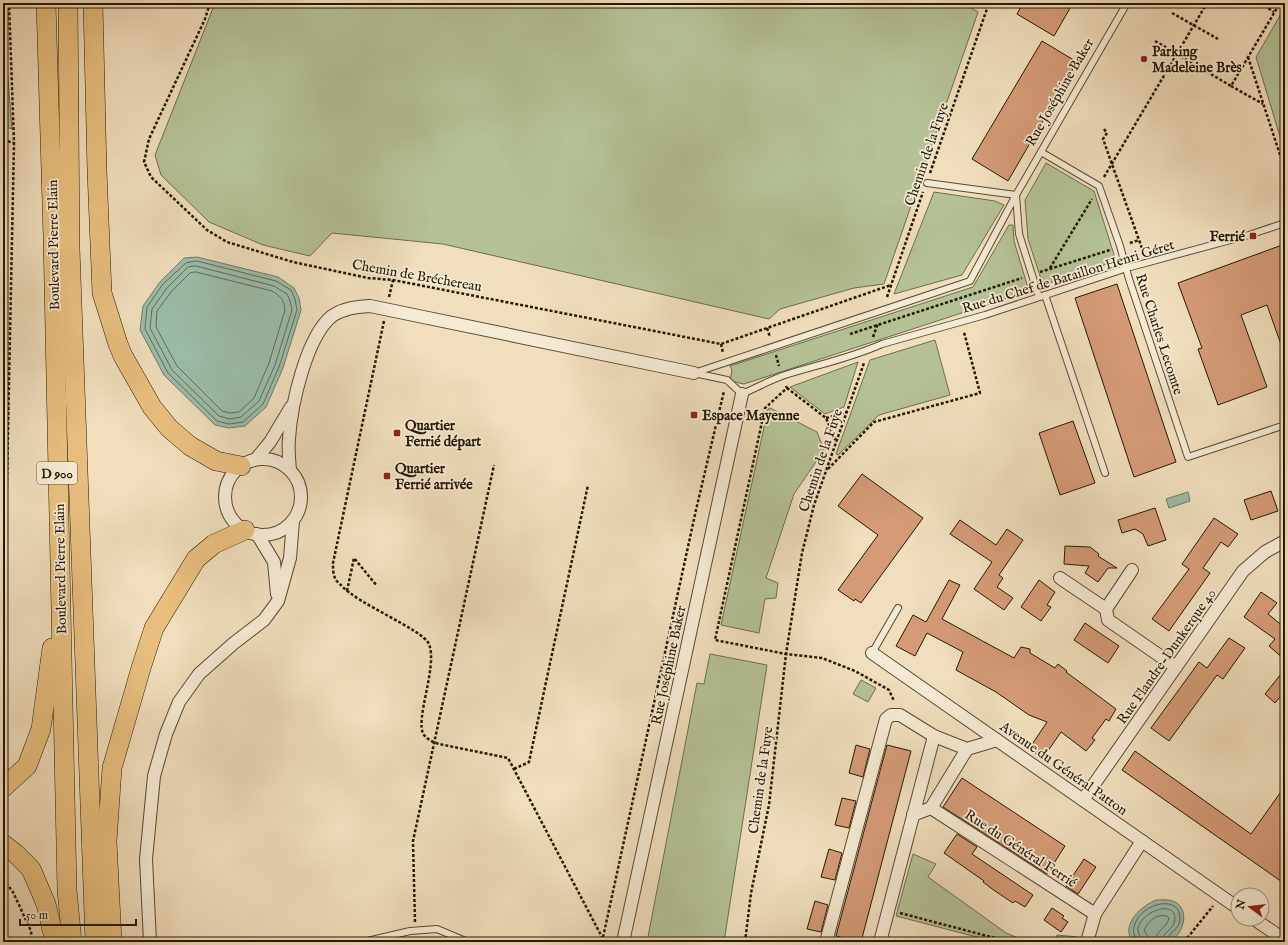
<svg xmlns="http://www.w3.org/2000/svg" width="1288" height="945" font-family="'IM FELL English',serif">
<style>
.green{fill:#b4c296;stroke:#6c6d4e}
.water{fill:#9bbdaa;stroke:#6c7b68}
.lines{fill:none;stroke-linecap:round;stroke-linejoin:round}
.shore{stroke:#606a58;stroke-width:1}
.building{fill:#d49b76;stroke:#251805}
.lane-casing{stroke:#584a33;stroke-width:8}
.street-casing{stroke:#584a33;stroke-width:14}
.primary-casing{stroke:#251805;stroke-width:20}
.path{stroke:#251805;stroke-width:2.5;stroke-dasharray:3 2;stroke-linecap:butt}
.lane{stroke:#f5ead3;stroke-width:6}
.street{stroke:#f5ead3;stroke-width:12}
.primary{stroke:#e8bf7e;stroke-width:19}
.poi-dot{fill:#8f2418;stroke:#f5ead3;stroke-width:1.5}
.labels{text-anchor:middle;stroke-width:3.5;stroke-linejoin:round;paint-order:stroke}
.shield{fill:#f5ead3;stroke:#635743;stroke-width:1}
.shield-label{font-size:13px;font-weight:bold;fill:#251805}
.poi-label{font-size:14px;font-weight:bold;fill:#251805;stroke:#f5ead3;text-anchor:start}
.street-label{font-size:14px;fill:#251805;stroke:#f5ead3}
</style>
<rect width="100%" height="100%" fill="#f0debc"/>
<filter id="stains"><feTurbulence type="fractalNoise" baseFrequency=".005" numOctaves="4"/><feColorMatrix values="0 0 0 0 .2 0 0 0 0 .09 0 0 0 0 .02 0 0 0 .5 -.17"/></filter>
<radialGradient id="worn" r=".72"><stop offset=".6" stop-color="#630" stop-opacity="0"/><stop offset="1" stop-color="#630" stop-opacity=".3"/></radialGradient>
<g class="green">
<path d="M215,3H966L968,6L978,12L884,284L854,288L780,309L769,319L443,244L332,233L310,256L263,245L209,222L161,175L155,155Z"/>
<path d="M1285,7V153L1256,57Z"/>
<path d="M3,17L12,129L3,126Z"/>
<path d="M1046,163L1094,191L1116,261L1043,285L1028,239L1025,200Z"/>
<path d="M934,192L995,201L1004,205L962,275L894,294Z"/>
<path d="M1009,225H1013L1014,241L1029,291L744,384L730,381L732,370L730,366L973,287Z"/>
<path d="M935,340L950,395L879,415L838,455L836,454L870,360Z"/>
<path d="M858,362L844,407L825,414L790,387Z"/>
<path d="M770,408L817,432L824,450L794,494L766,578L778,583L776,598L765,599L759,633L721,625L768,409Z"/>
<path d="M710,654L767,665L724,942H647L697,683L704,684Z"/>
<path d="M861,680L876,688L868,702L853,694Z"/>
<path d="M913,854L936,864L928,877L1006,933L1028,942H996L896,916Z"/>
<path d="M1057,935L1078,937L1077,942H1055Z"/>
</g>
<g class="water">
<path d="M197,257L278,277L294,288L299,298L301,310L283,368L266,407L245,426L229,428L215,425L164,375L140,330L143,306L160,282L184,258Z"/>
<path d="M1188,492L1190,501L1169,508L1166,499Z"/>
<path d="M1156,900C1162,900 1169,899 1175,902C1191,910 1183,937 1168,942C1162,944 1141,942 1134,942C1132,939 1130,937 1129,934C1127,918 1144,905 1156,900Z"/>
</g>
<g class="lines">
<g class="shore">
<path d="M197,261L276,281L291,290L295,299L297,310L279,367L263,404L243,422L229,424L217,421L168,373L145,329L147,307L163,284L186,263Z"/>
<path d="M196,266L274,286L287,294L290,301L292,310L275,365L259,401L241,417L230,419L219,416L172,370L150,328L152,309L167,288L188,267Z"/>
<path d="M196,272L272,291C280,296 284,299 285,310L269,363L254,398L239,412L230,413L222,411L177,366L156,327L157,311L171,292L190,273Z"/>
<path d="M1137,942C1136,936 1132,934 1134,927C1139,903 1181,893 1180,919C1180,930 1167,933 1166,942"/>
<path d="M1142,942C1142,938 1138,934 1138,930C1138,913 1175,898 1175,919C1175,929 1162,932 1161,942"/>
<path d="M1148,942V937L1144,930C1149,920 1156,914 1167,916L1169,918C1167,928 1156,929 1155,942"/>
</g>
</g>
<g class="building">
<path d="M1023,3H1073L1054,36L1017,14Z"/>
<path d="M1042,41L1077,62L1008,181L972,159Z"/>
<path d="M1285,244V350H1283L1267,305L1241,315L1267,387L1218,405L1198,349L1202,348L1178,283Z"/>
<path d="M1117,284L1176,462L1134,477L1075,298Z"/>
<path d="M1073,421L1095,483L1060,495L1039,433Z"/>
<path d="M862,474L923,518L861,603L855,599L854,601L838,590L878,535L838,506Z"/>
<path d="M1271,491L1278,511L1251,520L1244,500Z"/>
<path d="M1155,508L1166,540L1148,546L1143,534L1135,529L1122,533L1118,520Z"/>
<path d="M1214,518L1238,534L1228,547L1221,542L1203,568L1210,573L1169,631L1152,619L1189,569L1182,564Z"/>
<path d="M960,520L996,545L1007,529L1023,540L999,575L1003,578L997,587L1013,598L1004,610L974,589L992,562L950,534Z"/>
<path d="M1065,546L1090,547L1099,554L1098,556L1117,568H1108L1098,582L1085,573L1089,566L1064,564Z"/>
<path d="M949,580L960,585L942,619L1014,658L1021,647L1030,649V653L1055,668L1058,664L1067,671L1066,672L1116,709L1109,721L1106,719L1092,738L1095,740L1086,751L1061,732L1043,758L1029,749L1047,722L1029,715L996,692L956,670L963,652L927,633L915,656L896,646L913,615L926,622Z"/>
<path d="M1039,580L1055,592L1047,605L1051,607L1041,621L1021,607Z"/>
<path d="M1261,592L1277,603L1268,614L1284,627H1285V660L1269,646L1275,639L1244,617Z"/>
<path d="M1085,623L1119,646L1108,663L1074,640Z"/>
<path d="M1229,638L1245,648L1223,679L1217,675L1169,741L1151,728L1199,662L1207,668Z"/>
<path d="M1285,669V691L1275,703L1265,694Z"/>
<path d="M856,745L870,749L863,777L849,773Z"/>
<path d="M887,745L911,751L861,942L836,936Z"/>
<path d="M1135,751L1251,834L1285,786V884L1122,770Z"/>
<path d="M962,778L1065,846L1047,874L943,807Z"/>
<path d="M842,798L856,801L849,828L835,825Z"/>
<path d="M957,834L977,847L972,854L1033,895L1025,907L1015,901L1013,903L995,891L983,882L984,881L944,853Z"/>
<path d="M829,849L842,853L835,880L821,877Z"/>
<path d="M1084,859L1096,867L1078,894L1066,886Z"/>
<path d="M815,901L828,905L821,932L807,929Z"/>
<path d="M1052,908L1064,916L1062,918L1068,922L1061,932L1044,920Z"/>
</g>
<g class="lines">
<defs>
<g id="lane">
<path d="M1041,152L1099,186L1120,246L1129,279L1188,457L1285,425"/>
<path d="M927,183L1016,195"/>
<path d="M1016,195L1019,234L1039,297"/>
<path d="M1045,295L1105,473"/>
<path d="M694,373L727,380L742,394C756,388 770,380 785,375C817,365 851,358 882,344L985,315L1127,268L1249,235L1285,223"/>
<path d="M694,373L970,281L1016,195L1127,3"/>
<path d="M872,653L898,608"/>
<path d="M363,942L410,931L437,929L468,942"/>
</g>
<g id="street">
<path d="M256,459L270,442L291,407"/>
<circle cx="263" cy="497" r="38"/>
<path d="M290,470C289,459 288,449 289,439C291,406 306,337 332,316C344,308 356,307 370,306L694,373"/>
<path d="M257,534L274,562L277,594"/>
<path d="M1132,570L1106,609L1108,620L1176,667"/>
<path d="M1060,578L1106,609"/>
<path d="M872,653L1238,908"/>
<path d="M1083,800L1243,571L1265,552L1285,541"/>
<path d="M931,808L1095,914"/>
<path d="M913,815L931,808L967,749"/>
<path d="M1254,919L1285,940"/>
<path d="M150,942L146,859L154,776L166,734L179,702L199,674L234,643L264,620L278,601L290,558L293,521"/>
<path d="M623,942L742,394"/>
<path d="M826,942L886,719L891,715H900L934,736L967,749L997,740"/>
<path d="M880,942L934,736"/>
<path d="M1087,942L1095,914L1142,841"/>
</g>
<g id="primary">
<path d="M46,3L53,237L67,890L72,942"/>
<path d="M68,3L70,249L95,942"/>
<path d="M93,3L97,171L102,293L118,344L123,356L152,407L169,428L190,446L216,461L241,466"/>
<path d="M3,788L27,766L41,729L52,648"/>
<path d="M3,844L16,854L31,869L46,904L55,942"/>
<path d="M112,942L107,841L112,768L141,668L154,628L196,559L214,544L245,530"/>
</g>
</defs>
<use href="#lane" class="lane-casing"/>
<use href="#street" class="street-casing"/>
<use href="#primary" class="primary-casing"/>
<g class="path">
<path d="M210,3L205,19L149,139L144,162L151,177L207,230L227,242L293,262L368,278L393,280L721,344L891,285"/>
<path d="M1260,3L1274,12"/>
<path d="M1172,13L1218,39"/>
<path d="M1155,41L1231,86L1280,3"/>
<path d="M1248,57L1285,170"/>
<path d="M1231,86L1263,104"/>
<path d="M1104,129L1107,133L1103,139L1144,254"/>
<path d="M3,140L14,143"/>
<path d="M930,173L989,3"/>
<path d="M1104,177L1207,3"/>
<path d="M1130,243L1139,240"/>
<path d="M1050,268L1092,199"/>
<path d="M1040,272L1110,250"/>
<path d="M389,297L393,280"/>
<path d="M887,297L923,192"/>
<path d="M384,321L333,563C333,568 333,574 335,578C336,581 339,583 341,585C357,604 422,629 429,644C438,667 414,721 424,735C428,740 433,742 439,744L508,758L603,939"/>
<path d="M767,328L770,337"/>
<path d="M850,334L1022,278"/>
<path d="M873,337L878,323"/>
<path d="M721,344L723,353"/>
<path d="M776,355L779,366"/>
<path d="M786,386L787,388L765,408L715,640L786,654L822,658L855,671L889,690L894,701"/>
<path d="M787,388L826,418L836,442"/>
<path d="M826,418L847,412"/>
<path d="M828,469L874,422L980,393L964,332"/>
<path d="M3,590L6,528L14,143L9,3"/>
<path d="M347,591L354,558L377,586"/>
<path d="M514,769L529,762L588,485"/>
<path d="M3,879L13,892L31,931L32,942"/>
<path d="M900,913L1010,942"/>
<path d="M415,922L413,841L494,465"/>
<path d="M602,942L696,510L724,391"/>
<path d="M745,942L751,893L769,805L786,654L802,553L814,505L864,363"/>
<path d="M1184,942L1213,906"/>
</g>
<use href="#lane" class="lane"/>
<use href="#street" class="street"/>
<use href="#primary" class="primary"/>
</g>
<g class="poi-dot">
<circle cx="1144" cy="59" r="4"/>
<rect x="1249" y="232" width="8" height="8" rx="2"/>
<rect x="690" y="411" width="8" height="8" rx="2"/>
<rect x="393" y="429" width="8" height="8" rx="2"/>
<rect x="383" y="472" width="8" height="8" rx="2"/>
</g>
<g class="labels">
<rect class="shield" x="37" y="462" width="40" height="22" rx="3"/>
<g class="shield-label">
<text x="57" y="478">D 900</text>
</g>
<g class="poi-label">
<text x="1152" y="56">Parking<tspan x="1152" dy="16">Madeleine Brès</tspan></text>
<text x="1245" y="241" text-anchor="end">Ferrié</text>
<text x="702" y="420">Espace Mayenne</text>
<text x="405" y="430">Quartier<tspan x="405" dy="16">Ferrié départ</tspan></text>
<text x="395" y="473">Quartier<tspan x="395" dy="16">Ferrié arrivée</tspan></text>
</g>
<g class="street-label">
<text transform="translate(1059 92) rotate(-60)" y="5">Rue Joséphine Baker</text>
<text transform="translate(926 154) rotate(-71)" y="5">Chemin de la Fuye</text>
<text transform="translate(53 245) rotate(-91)" y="5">Boulevard Pierre Elain</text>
<text transform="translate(417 275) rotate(10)" y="5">Chemin de Bréchereau</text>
<text transform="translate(1068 276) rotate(-17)" y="5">Rue du Chef de Bataillon Henri Géret</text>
<text transform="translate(1160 334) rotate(72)" y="5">Rue Charles Lecomte</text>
<text transform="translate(820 460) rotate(-71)" y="5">Chemin de la Fuye</text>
<text transform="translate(60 569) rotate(-91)" y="5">Boulevard Pierre Elain</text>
<text transform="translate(1166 656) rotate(-55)" y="5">Rue Flandre-Dunkerque 40</text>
<text transform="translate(668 665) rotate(-78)" y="5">Rue Joséphine Baker</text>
<text transform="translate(1064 768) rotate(35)" y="5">Avenue du Général Patton</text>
<text transform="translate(760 780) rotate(-82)" y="5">Chemin de la Fuye</text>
<text transform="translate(1021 848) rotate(33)" y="5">Rue du Général Ferrié</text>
</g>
</g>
<rect width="1288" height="945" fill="none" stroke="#f0debc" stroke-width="16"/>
<rect x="4" y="4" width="1280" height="937" fill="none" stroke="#251805" stroke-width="2"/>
<rect x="8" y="8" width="1272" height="929" fill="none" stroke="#251805"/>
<g transform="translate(1250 907) rotate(285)"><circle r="19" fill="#f5ead3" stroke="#a29681"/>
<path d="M0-3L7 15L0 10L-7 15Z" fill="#8f2418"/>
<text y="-6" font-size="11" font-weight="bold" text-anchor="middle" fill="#251805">N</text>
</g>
<path d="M20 919v6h116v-6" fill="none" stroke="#251805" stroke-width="2"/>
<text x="26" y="919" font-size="12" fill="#251805" stroke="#f5ead3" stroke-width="3" paint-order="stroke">50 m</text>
<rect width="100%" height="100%" filter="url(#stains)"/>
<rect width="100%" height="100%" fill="url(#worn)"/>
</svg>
